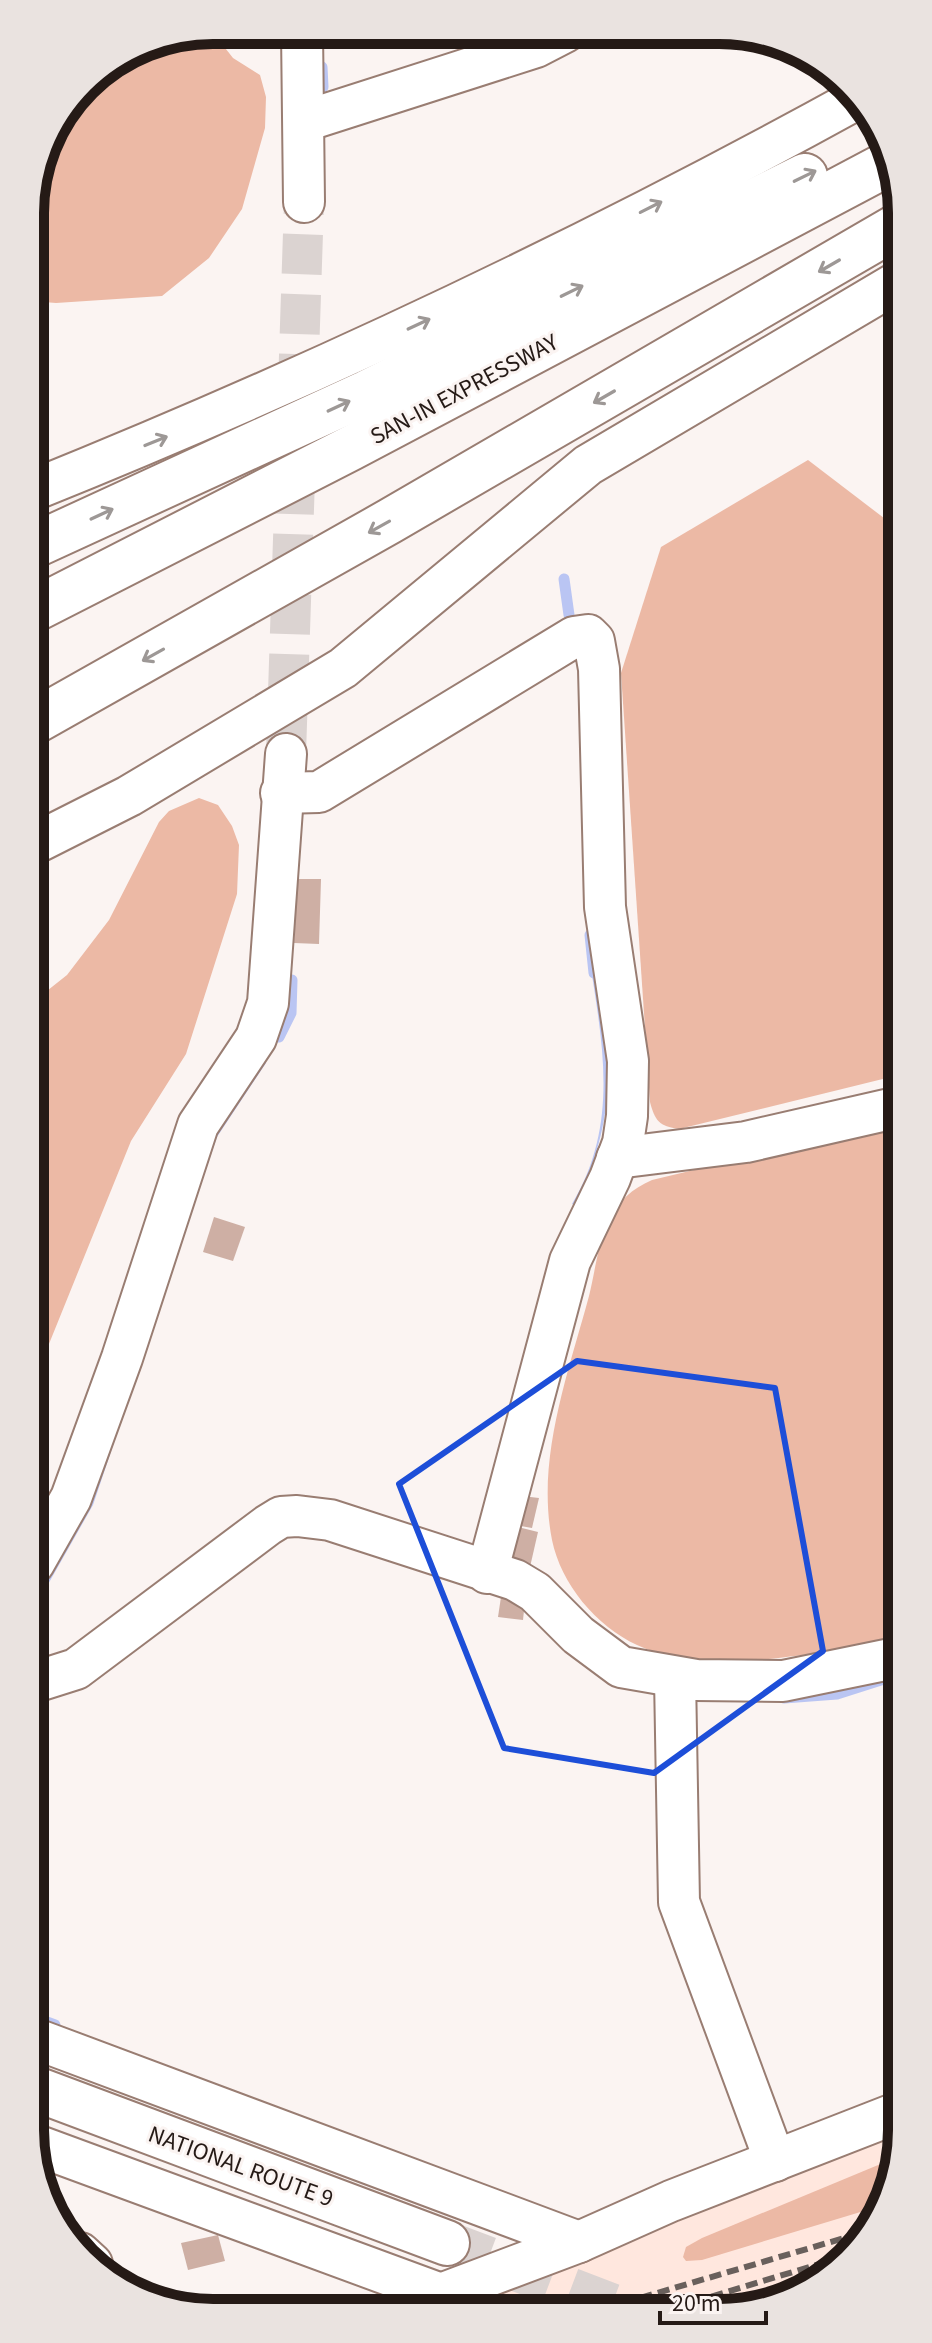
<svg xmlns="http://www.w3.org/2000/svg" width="932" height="2343" font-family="'Source Sans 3',sans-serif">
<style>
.built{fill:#ffe7de}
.green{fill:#ecb9a5}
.water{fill:#bac5f3}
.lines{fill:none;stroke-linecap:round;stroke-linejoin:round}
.stream{stroke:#bac5f3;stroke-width:11}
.building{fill:#ceafa4}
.minor-tunnel{stroke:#dbd3d1;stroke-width:40;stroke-dasharray:40 20;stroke-linecap:butt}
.trunk-tunnel{stroke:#dbd3d1;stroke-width:44;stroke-dasharray:44 22;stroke-linecap:butt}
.minor-casing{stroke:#997d72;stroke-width:44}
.trunk-casing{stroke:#997d72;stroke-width:48}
.motorway-casing{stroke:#997d72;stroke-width:48}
.minor{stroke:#fff;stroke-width:40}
.trunk{stroke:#fff;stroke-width:44}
.motorway{stroke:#fff;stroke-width:44}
.rail{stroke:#69605c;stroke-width:6;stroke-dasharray:12 6;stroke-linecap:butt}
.oneway{stroke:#9d9896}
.marked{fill:none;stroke:#1d4ed8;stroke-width:6;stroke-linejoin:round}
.labels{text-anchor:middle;stroke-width:6;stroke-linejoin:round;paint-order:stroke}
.street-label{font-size:24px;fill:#251a16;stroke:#fbf4f2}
.rim{fill:none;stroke:#251a16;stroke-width:10}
</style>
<rect width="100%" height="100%" fill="#fbf4f2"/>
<path class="built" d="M902,2128V2142L864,2242L766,2307L446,2308Z"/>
<g class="green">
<path d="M211,30L233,58L260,75L266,97L265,128L242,209L209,258L162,296L56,303L31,301L30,200L49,132L92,76L143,44Z"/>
<path d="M808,460L897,528L899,1075L679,1129C659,1126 655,1121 650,1102L621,673L661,547Z"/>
<path d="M199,798L218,805L232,826L239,845L237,894L186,1054L131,1141L34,1381L33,1002L67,975L109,920L159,822L169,811Z"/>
<path d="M899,1121L900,1637C828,1652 706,1678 637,1645C596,1626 561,1584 552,1540C536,1459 568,1374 589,1296C595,1272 598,1243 609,1220C619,1200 632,1189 652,1180Z"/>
<path d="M895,2158L877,2207L702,2260L686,2261L683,2257L686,2247L702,2238Z"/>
</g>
<g class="water">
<path d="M594,961C610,1066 620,1105 576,1206L572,1204C619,1125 603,1047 590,962Z"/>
<path d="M263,1063H266L217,1137L93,1505L34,1609V1600L90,1502L213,1135Z"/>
</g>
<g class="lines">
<g class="stream">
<path d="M322,67L323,87"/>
<path d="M564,579L569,615"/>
<path d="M590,935L594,973"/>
<path d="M279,1037L291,1013L292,980"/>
<path d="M784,1698L837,1694L884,1679"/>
<path d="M36,2018L55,2025"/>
</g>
</g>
<g class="building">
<path d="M297,879H321L319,944L294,943Z"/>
<path d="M214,1217L245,1227L233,1261L203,1252Z"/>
<path d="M522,1496L539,1498L532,1528L515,1525Z"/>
<path d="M514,1526L538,1532L530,1567L504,1561Z"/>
<path d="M501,1597L525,1601L523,1620L498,1617Z"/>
<path d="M218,2235L225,2261L188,2270L181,2243Z"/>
</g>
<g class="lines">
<path class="minor-tunnel" d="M286,754L304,202"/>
<path class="trunk-tunnel" d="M447,2243L619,2308"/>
<defs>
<g id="minor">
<path d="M302,31L304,202"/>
<path d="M305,121L536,47L565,32"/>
<path d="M31,491C314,377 590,246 857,99"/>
<path d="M281,793L319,792L574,637L588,635L594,641L599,669L605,907L628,1061L627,1116L623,1143L610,1178L570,1261L487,1573"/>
<path d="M32,845L129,796L343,668L588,465L896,283"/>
<path d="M617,1158L746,1142L899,1107"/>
<path d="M34,1563L71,1498L122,1358L198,1125L256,1038L268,1003L286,754"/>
<path d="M675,1677L679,1902L775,2161"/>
<path d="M35,1682L76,1669L268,1525L281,1517L297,1516L330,1520L515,1580L535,1592L578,1635L621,1667L696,1680L783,1681L900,1657"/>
<path d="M36,2039L579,2242"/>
<path d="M36,2145L438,2293"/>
<path d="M80,2253L92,2264"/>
<path d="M401,2309L579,2242L671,2201L902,2111"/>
</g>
<path id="trunk" d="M36,2089L447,2243"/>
<g id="motorway">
<path d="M31,547L366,393L805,176"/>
<path d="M32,611L351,448L893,161"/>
<path d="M32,723L390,521L896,227"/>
</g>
</defs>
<use href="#minor" class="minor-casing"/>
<use href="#trunk" class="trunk-casing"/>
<use href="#motorway" class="motorway-casing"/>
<use href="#minor" class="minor"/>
<use href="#trunk" class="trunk"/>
<use href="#motorway" class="motorway"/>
<g class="rail">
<path d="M677,2307L839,2258"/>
<path d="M606,2308L868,2231"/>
</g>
</g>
<defs><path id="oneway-shaft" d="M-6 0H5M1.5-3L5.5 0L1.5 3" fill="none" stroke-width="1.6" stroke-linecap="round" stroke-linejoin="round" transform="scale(2)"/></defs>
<g class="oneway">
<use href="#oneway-shaft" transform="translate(805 176) rotate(-26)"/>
<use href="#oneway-shaft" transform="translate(651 207) rotate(-27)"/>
<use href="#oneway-shaft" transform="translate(829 266) rotate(150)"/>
<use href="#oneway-shaft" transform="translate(572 291) rotate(-26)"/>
<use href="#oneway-shaft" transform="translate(419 324) rotate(-25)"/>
<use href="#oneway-shaft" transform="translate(604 397) rotate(150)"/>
<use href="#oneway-shaft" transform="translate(339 406) rotate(-25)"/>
<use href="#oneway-shaft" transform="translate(156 441) rotate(-22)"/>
<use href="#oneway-shaft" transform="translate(102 514) rotate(-25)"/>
<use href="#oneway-shaft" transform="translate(379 527) rotate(151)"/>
<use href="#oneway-shaft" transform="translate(153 655) rotate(151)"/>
</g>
<path class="marked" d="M577,1361L775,1388L823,1651L654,1773L504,1748L399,1484Z"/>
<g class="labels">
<g class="street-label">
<text transform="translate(464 389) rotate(-28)" y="8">SAN-IN EXPRESSWAY</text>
<text transform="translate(241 2166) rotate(20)" y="8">NATIONAL ROUTE 9</text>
</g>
</g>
<path d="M0 0H932V2343H0ZM213 44H719A169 169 0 0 1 888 213V2130A169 169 0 0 1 719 2299H213A169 169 0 0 1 44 2130V213A169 169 0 0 1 213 44Z" fill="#eae3e0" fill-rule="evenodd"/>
<path class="rim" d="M213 44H719A169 169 0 0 1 888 213V2130A169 169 0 0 1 719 2299H213A169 169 0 0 1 44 2130V213A169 169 0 0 1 213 44Z"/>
<path d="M660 2311v12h106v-12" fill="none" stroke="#251a16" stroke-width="4"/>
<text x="672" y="2311" font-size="24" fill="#251a16" stroke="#fbf4f2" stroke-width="6" paint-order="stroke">20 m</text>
</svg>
